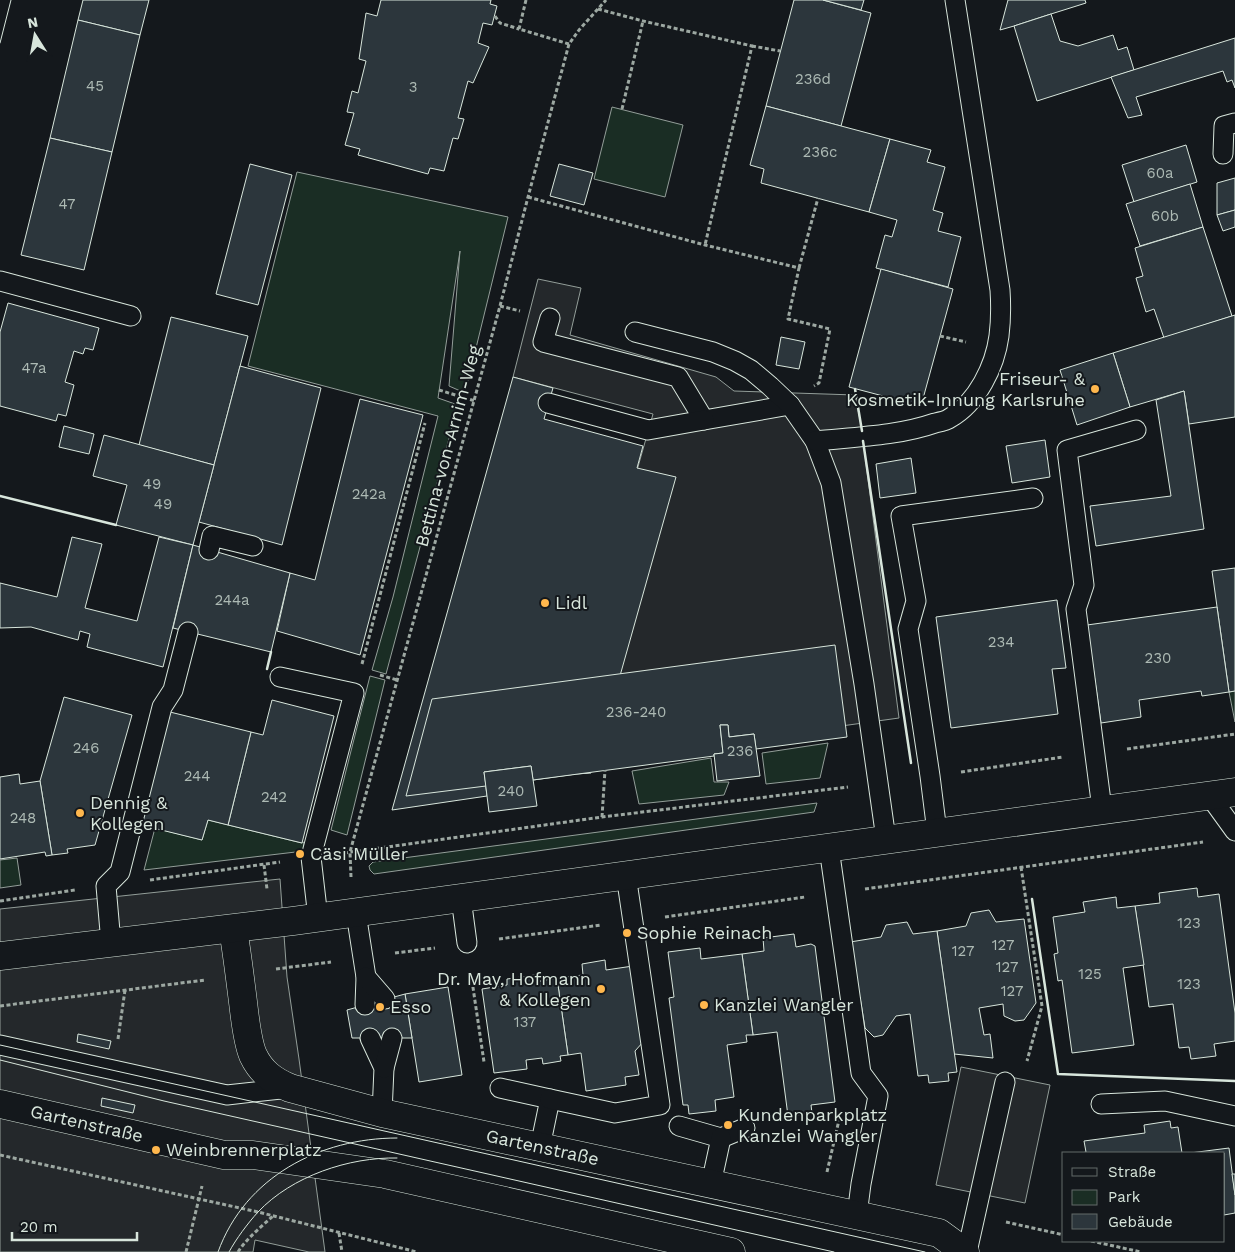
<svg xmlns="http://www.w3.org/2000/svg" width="1235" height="1252" font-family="'Work Sans',sans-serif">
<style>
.green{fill:#1a2d24;stroke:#939e99}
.parking{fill:#24282b;stroke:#939e99}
.building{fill:#2c363c;stroke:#d8e6dc}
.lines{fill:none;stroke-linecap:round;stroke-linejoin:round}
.service-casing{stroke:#d8e6dc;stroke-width:21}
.tertiary-casing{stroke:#d8e6dc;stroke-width:29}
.primary-casing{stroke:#d8e6dc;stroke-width:29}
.path{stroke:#9da8a2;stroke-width:3;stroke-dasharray:4 2.5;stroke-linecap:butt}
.service{stroke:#14181c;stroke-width:19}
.tertiary{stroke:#14181c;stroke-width:28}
.primary{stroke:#14181c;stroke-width:28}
.tram{stroke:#d8e6dc;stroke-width:1}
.wall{stroke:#d8e6dc;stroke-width:2.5}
.poi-dot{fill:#ffb74d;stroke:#14181c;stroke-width:2}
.labels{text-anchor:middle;stroke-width:4;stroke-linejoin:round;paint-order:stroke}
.number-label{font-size:15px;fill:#adbab4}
.poi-label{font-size:18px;fill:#d8e6dc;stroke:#14181c;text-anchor:start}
.street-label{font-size:18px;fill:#d8e6dc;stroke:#14181c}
</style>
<rect width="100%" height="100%" fill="#14181c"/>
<g class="green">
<path d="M612,107L683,125L665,197L594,179Z"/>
<path d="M297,172L508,217L465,393L449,386L460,251L438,398L458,405L386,674L372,670L393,597L438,416L248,366Z"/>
<path d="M370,676L385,680L347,835L331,830Z"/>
<path d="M1235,691V722L1229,692Z"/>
<path d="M828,743L820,778L766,784L762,753Z"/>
<path d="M711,758L714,782H729L724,795L639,804L632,771Z"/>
<path d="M817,803L814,812L374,874L370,870L369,866L373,862Z"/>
<path d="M208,820L302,843L304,842V851L144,870L155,828L202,840Z"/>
<path d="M17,858L21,885L0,888V860Z"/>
</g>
<g class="parking">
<path d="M538,279L581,288L570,335L716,377L734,391L855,395L861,425L899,718L553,766L653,414L513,377Z"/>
<path d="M280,879L287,977L299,1059L325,1252H309L255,1240L253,1252H0V909Z"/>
<path d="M961,1067L1050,1085L1025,1203L936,1185Z"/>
</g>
<g class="building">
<path d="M83,0H149L140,35L78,20Z"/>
<path d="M381,0H491L490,4L497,6L492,25L483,23L478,43L489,47L473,83L468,81L458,118L464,119L458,139L453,138L444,171L430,168L428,174L358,155L360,149L345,145L354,113L347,112L352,91L358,93L366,61L359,59L366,13L377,16Z"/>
<path d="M794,0H823L871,13L841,126L766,106Z"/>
<path d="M823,0H864L861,10Z"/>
<path d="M1008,0H1085L1086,3L1051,14L1014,26L1000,30Z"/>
<path d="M1051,14L1060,41L1078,46L1113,35L1118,50L1127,47L1134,70L1037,101L1014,26Z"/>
<path d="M78,20L140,35L112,152L50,138Z"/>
<path d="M1235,38V88L1232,80L1227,82L1223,71L1136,97L1142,115L1128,118L1111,77Z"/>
<path d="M766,106L890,139L869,212L761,183L764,169L750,165Z"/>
<path d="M50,138L112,152L84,270L21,255Z"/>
<path d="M890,139L931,150L927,162L945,167L933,210L943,213L938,231L961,237L948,287L876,268L885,235L892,237L897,220L869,212Z"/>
<path d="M1186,145L1197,182L1134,202L1122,165Z"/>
<path d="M250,164L292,175L258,305L216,294Z"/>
<path d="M559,164L593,173L584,205L550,196Z"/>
<path d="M1235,178V210L1217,215V183Z"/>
<path d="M1190,184L1203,227L1140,246L1126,204Z"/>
<path d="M1235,210V227L1223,231L1217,215Z"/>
<path d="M1203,227L1232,316L1164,338L1154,309L1146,312L1136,278L1143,276L1135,248Z"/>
<path d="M881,269L953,289L921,406L849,387Z"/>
<path d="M8,303L99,328L93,350L85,348L83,354L74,351L65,382L74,385L66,416L58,414L56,421L0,406V332Z"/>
<path d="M1235,315V417L1189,424L1184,391L1130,407L1113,353Z"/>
<path d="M171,317L248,336L214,465L139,445Z"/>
<path d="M781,337L805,342L799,369L776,365Z"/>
<path d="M1113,353L1130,407L1077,425L1060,370Z"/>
<path d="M240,366L321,388L282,545L199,522Z"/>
<path d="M513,377L553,388L544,419L643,446L637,468L676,477L605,729L562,738L559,746L556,758L588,754L591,773L576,774L533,780L531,766L484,772L487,796L392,810Z"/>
<path d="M1184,391L1204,529L1096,546L1090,506L1171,496L1156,400Z"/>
<path d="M360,399L423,415L360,655L277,631L290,573L315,580Z"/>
<path d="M64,426L94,434L89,454L59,447Z"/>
<path d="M104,435L214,465L193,545L116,525L127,485L93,476Z"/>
<path d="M1045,440L1050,477L1012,483L1006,446Z"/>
<path d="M911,458L916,493L880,498L876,464Z"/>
<path d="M72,537L102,544L85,608L137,621L159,537L193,545L163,667L87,647L90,634L80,631L78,640L31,627L0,628V583L57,597Z"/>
<path d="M193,545L290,573L271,652L173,628Z"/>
<path d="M1235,568V691L1229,692L1212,571Z"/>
<path d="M1057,600L1066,668L1052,669L1058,714L951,728L936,617Z"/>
<path d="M1217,607L1229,692L1202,696L1201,691L1139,700L1141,717L1101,723L1087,625Z"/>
<path d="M835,645L847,737L756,749L754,734L729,737L728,725H720L723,753L714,754V756L533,780L531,766L484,772L486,786L406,796L432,699Z"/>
<path d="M64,697L132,715L95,845L67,849L68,853L52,855L40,781Z"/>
<path d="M272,700L334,716L302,843L228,825L251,732L263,735Z"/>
<path d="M170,712L251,732L228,825L208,820L202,840L141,825Z"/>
<path d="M720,725H728L729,737L754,734L760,776L717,781L714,754L723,753Z"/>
<path d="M531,766L537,806L489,812L484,772Z"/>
<path d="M19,774L20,784L40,781L52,855L46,856L45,852L0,859V777Z"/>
<path d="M1197,888L1198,897L1219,894L1235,1013V1041L1214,1044L1216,1056L1191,1059L1189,1047L1179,1048L1173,1004L1149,1007L1135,906L1160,903L1159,893Z"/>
<path d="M1116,897L1117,908L1135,906L1144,965L1123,968L1134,1045L1072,1053L1062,980L1058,981L1054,954L1058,953L1053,917L1085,912L1083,902Z"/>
<path d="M989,910L996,922L1024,919L1036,1003L1024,1020L1015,1021L1004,1016L1003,1004L979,1008L984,1035L990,1034L993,1058L954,1054L937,931L966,926L971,913Z"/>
<path d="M907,922L913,934L937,931L957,1072L948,1073L949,1081L929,1083L928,1075L918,1076L910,1014L896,1016L883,1035L874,1037L865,1028L860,997L858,998L850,942L881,937L886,925Z"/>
<path d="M794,934L796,947L811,944L815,946L835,1102L811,1105L812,1113L788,1116L777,1032L753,1035L742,954L764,951L763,938Z"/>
<path d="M700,948L701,959L742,954L753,1035H746L747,1042L727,1045L734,1097L715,1100L716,1111L689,1114L688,1105H683L669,998L674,997L668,952Z"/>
<path d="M605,960L606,970L633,966L644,1041L635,1051L639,1075L625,1077L626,1085L586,1091L581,1053L568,1055L557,978L583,975L582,964Z"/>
<path d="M535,975V982L557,978L568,1055L560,1056L561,1061L543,1064L542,1058L526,1060L527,1069L494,1073L482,989L507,985V979Z"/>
<path d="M448,987L462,1075L419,1082L405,994Z"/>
<path d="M405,994L412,1038H352L347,1010Z"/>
<path d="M78,1034L111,1041L109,1049L77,1042Z"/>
<path d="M102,1098L135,1105L133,1113L101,1106Z"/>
<path d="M1170,1121L1171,1128L1178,1127L1182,1153H1082L1086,1152L1084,1141L1145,1133L1144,1125Z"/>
<path d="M1229,1148L1235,1195V1213L1224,1215V1153H1190Z"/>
<path d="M1232,1174H1235V1195Z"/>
</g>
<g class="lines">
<defs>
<g id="service">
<path d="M1223,154L1224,126L1235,123"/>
<path d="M0,281L131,316"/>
<path d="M550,318L543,342L678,377L704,420L790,405"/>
<path d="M635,332L713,352L735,361L751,370L770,386L790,405L815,441L831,483L864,684L886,839"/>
<path d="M548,403L648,430L704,420"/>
<path d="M815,441C854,437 898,436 935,423C940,422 946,421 950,418C977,403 995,366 999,336C1001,320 1001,305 1000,290L955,0"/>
<path d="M209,550L212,536L253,546"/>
<path d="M280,677L354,693L311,857L318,918"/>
<path d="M1209,795L1235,831"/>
<path d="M1102,809L1076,609L1084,585L1067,450L1136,430"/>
<path d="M937,832L930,776L908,629L916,601L901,516L1033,498"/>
<path d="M829,848L861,1073L878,1096L861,1184L857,1215"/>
<path d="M461,898L467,943"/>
<path d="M356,913L366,977L365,1005"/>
<path d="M111,943L106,886L120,872L162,707L173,690L188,632"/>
<path d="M366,977L385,999"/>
<path d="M370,1038L384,1068L382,1113"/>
<path d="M0,1045L227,1095L290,1088"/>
<path d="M384,1068L392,1038"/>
<path d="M500,1088L550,1099L540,1147"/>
<path d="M550,1099L615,1113L660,1105L626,875"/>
<path d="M1101,1104L1165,1101L1235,1116"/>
<path d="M679,1126L721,1138L745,1128"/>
<path d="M711,1184L721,1138"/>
<path d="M967,1252L1005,1082"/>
</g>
<g id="tertiary">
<path id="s1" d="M233,929C237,953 240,978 243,1002C245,1018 247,1041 253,1055C261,1072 273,1081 290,1088L382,1113L939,1233L965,1252"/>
<path id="s2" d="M0,1104L224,1155H253L385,1174L731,1252"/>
</g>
<path id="primary" d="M0,956L293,921L1235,792"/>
</defs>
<use href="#service" class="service-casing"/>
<use href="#tertiary" class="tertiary-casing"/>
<use href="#primary" class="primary-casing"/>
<g class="path">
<path d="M526,0L519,29L569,44"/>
<path d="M598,9L643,21L752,46L705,245"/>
<path d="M495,16L500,23L519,29"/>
<path d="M752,46L780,51"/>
<path d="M622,109L643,21"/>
<path d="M528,197L705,245L799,268L788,319L830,329L819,383L814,386"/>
<path d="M799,268L818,198"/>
<path d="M500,306L520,311"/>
<path d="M940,336L966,342"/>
<path d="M439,390L475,401"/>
<path d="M362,664L425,423"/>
<path d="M380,675L397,680"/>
<path d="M1127,749L1235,734"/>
<path d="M961,772L1063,757"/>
<path d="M602,817L605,770"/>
<path d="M344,853L602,817L848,787"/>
<path d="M264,865L267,889"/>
<path d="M1021,867L1042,1006L1027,1061"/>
<path d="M351,877L350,852L500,306L528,197L569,44L579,30L606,0"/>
<path d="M150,880L280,862"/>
<path d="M865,889L1203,842"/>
<path d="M0,901L75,890"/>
<path d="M665,917L805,897"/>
<path d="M499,939L601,925"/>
<path d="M395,953L435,948"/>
<path d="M276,969L331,962"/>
<path d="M471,974L484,1062"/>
<path d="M0,1006L205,980"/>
<path d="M118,1039L125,990"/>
<path d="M0,1155L258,1212L417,1252"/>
<path d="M827,1172L839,1120"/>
<path d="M1006,1222L1064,1235"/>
<path d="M339,1233L342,1252"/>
<path d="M1091,1241L1141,1252"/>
<path d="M186,1252L202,1186"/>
<path d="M238,1252C247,1238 261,1227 273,1216"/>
</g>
<use href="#service" class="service"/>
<use href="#tertiary" class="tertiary"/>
<use href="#primary" class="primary"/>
<g class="tram">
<path d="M0,43L11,0"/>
<path d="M0,1045L925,1252"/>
<path d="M0,1060L164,1101L834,1252"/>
<path d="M218,1252C245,1177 320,1138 397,1138"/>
<path d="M229,1252C236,1239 248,1223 258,1212C292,1176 349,1157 397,1158"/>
</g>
<g class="wall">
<path d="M855,389L862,431"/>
<path d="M863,441L911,763"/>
<path d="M0,496L116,525"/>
<path d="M267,669L271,652"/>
<path d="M1032,899L1058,1074L1235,1081"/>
</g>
</g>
<g class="poi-dot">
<circle cx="1095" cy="389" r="5"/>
<circle cx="545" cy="603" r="5"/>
<circle cx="80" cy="813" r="5"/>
<circle cx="300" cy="854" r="5"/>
<circle cx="627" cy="933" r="5"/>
<circle cx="601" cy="989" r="5"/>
<circle cx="704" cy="1005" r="5"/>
<circle cx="380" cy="1007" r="5"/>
<circle cx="728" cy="1125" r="5"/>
<circle cx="156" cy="1150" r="5"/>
</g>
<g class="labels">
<g class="number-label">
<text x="813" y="84">236d</text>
<text x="95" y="91">45</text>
<text x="413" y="92">3</text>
<text x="820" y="157">236c</text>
<text x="1160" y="178">60a</text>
<text x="67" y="209">47</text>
<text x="1165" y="221">60b</text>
<text x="34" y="373">47a</text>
<text x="152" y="489">49</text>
<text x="369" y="499">242a</text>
<text x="163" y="509">49</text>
<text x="232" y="605">244a</text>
<text x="1001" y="647">234</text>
<text x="1158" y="663">230</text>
<text x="636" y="717">236-240</text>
<text x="86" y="753">246</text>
<text x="740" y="756">236</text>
<text x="197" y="781">244</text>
<text x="511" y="796">240</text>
<text x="274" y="802">242</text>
<text x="23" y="823">248</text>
<text x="1189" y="928">123</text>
<text x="1003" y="950">127</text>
<text x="963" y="956">127</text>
<text x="1007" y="972">127</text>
<text x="1090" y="979">125</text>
<text x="1189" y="989">123</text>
<text x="1012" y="996">127</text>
<text x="525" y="1027">137</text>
</g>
<g class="poi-label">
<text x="1085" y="385" text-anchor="end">Friseur- &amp;<tspan x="1085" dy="21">Kosmetik-Innung Karlsruhe</tspan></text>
<text x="555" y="609">Lidl</text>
<text x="90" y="809">Dennig &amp;<tspan x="90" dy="21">Kollegen</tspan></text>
<text x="310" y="860">Cäsi Müller</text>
<text x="637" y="939">Sophie Reinach</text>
<text x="591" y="985" text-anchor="end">Dr. May, Hofmann<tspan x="591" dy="21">&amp; Kollegen</tspan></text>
<text x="714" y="1011">Kanzlei Wangler</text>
<text x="390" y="1013">Esso</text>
<text x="738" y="1121">Kundenparkplatz<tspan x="738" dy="21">Kanzlei Wangler</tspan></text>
<text x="166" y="1156">Weinbrennerplatz</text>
</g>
<g class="street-label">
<text transform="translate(448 446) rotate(-75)" y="6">Bettina-von-Arnim-Weg</text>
<text dy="6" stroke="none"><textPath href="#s2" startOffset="89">Gartenstraße</textPath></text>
<text dy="6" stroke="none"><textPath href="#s1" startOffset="438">Gartenstraße</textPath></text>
</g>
</g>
<rect x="1062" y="1152" width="162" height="90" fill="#14181c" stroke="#626a69"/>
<rect x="1072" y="1168" width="25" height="8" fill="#14181c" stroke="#626a69"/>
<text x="1108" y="1177" font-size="15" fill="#d8e6dc">Straße</text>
<rect x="1072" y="1190" width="25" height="15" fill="#1a2d24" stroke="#626a69"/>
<text x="1108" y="1202" font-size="15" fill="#d8e6dc">Park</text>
<rect x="1072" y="1214" width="25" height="15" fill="#2c363c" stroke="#626a69"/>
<text x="1108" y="1227" font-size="15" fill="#d8e6dc">Gebäude</text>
<g transform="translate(35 35) rotate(349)" stroke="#14181c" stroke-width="4" paint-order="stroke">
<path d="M0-4L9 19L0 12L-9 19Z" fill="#d8e6dc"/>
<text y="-8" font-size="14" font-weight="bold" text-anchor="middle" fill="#d8e6dc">N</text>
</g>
<path d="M12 1232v8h125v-8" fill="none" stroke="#d8e6dc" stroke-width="2.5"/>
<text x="20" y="1232" font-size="15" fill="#d8e6dc" stroke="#14181c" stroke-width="4" paint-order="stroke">20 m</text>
</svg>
